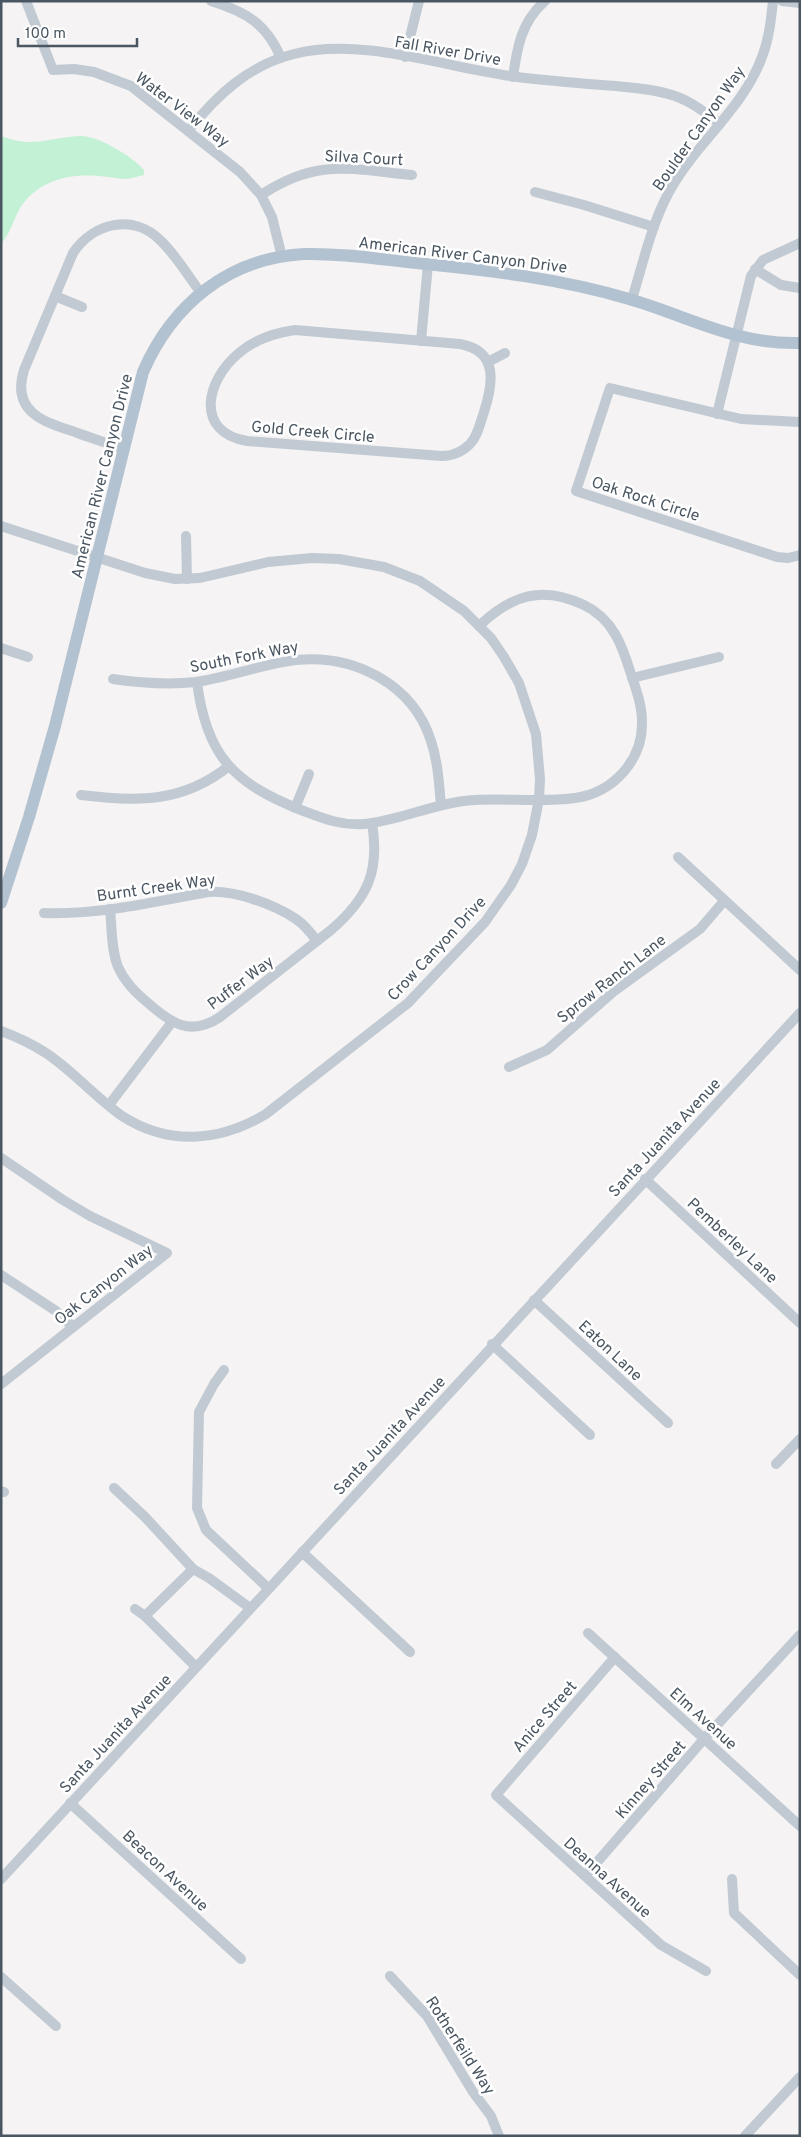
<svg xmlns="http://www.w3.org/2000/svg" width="801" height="2137" font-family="Overpass,sans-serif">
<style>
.green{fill:#c3f1d5}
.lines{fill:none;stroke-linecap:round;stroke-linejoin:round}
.minor{stroke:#c1cad2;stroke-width:10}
.major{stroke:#b3c2d1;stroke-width:12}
.labels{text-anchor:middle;stroke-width:5;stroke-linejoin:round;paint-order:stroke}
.street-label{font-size:16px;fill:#4a5661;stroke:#fff}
</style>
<rect width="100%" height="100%" fill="#f5f3f3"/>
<path class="green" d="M1,136C35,149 48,137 81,136C99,136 133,157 144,170V175C138,176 131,179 125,179C116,179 107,176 98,176C70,174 45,179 25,201C15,212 13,230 1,244Z"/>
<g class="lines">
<g class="minor">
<path d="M26,1L53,70L74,69L94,72L131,86L240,172L261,195L272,217L282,257"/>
<path d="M211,1C246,12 266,23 281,58"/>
<path d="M782,1L800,3"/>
<path d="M405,57L419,1"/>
<path d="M513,77C517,48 521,22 545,1"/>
<path d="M189,130C217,95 249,65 294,54C365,36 452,70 525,78C555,81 585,84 616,86C635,88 656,89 675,96C692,102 706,113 720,124"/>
<path d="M535,192L584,205L654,227"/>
<path d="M261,195C317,158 349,169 412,175"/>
<path d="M755,269L781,285L800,288"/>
<path d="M55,296L82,307"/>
<path d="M632,299C643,264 651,225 669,192C695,144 743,109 762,57C769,39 771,20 773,1"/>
<path d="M295,330L460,344C499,351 493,384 484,412C480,423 478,436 470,444C462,452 453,456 442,456L247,441C194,432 206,380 239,353C255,339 274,333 295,330Z"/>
<path d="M421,341L428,264"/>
<path d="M488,362L505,353"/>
<path d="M717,414L751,276L763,260L800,243"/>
<path d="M800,422L741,419L610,388L576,491L777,557L788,558L800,555"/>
<path d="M123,449C107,443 91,438 75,432C44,422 11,412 24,370L73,253C93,223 133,213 160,240C176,255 188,276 201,293"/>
<path d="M1,526L145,573L175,579L200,578L268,562L312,558L339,559L384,567L420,581L464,611L491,638L504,657L519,683L536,734L540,779L539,799L532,835L522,864L511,885L485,922L408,1003L266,1114C219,1142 169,1146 122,1116C95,1097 73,1071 46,1053C32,1044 17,1037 1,1031"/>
<path d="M186,536L187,579"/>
<path d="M1,648L28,657"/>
<path d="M632,678L719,657"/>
<path d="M113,679C140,683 168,685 196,682C230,677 262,664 296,660C354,654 413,684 431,741C438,762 439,784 441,805"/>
<path d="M197,682C206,755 233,783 301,810C322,818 341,826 364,824C398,821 430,805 464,801C501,797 539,803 575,798C613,793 643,760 642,722C642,705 636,689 631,674C622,645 613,619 584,605C542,585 512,595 479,626"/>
<path d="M81,795C137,802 183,803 229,766"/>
<path d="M295,808L309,774"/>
<path d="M678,857L800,970"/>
<path d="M110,909C112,928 111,949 118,967C125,982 135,992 148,1003C171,1023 190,1037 220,1017L331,930C368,898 380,871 372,823"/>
<path d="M44,913C99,915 154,902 208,892C235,890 273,904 296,919C305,925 311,933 317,941"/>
<path d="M509,1067L547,1050L613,992L700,929L724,901"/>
<path d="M109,1105L172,1022"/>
<path d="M1,1158L63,1200L90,1216L167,1253L1,1384"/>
<path d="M645,1179L800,1323"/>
<path d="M1,1275L56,1311L73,1327"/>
<path d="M534,1300L668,1423"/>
<path d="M492,1344L590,1435"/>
<path d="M224,1370L214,1384L199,1412L197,1508L206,1530L268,1588"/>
<path d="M776,1464L800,1439"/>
<path d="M114,1488L145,1517L193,1569L209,1578L250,1608"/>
<path d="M1,1491L4,1492"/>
<path d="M302,1552L410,1652"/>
<path d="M135,1609L145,1616L196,1667"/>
<path d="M145,1616L193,1569"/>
<path d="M588,1633L800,1826"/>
<path d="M615,1657L496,1795L661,1945L706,1971"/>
<path d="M70,1803L241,1959"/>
<path d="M585,1876L704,1739L800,1635"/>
<path d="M1,1879L800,1013"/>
<path d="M732,1879L734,1913L800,1975"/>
<path d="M390,1976L427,2016L473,2092L491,2116L499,2136"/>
<path d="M1,1977L56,2026"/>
<path d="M745,2136L800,2077"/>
</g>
<path class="major" d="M1,903L29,817L55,726L143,372C172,305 228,258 304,254C344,253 385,260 425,264C494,271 562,279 629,299C688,316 736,345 800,343"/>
</g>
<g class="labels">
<g class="street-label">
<text transform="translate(448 50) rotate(10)" y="6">Fall River Drive</text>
<text transform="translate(183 109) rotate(37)" y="6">Water View Way</text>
<text transform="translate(698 128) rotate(-55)" y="6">Boulder Canyon Way</text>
<text transform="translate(364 157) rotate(3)" y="6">Silva Court</text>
<text transform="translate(463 254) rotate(7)" y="6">American River Canyon Drive</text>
<text transform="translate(313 431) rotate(5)" y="6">Gold Creek Circle</text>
<text transform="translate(101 476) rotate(-76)" y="6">American River Canyon Drive</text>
<text transform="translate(646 498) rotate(18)" y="6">Oak Rock Circle</text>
<text transform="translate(244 656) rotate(-11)" y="6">South Fork Way</text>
<text transform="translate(156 887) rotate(-8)" y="6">Burnt Creek Way</text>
<text transform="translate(436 948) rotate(-47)" y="6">Crow Canyon Drive</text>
<text transform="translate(611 978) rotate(-38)" y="6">Sprow Ranch Lane</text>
<text transform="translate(240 982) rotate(-37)" y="6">Puffer Way</text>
<text transform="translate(664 1137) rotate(-47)" y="6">Santa Juanita Avenue</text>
<text transform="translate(733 1240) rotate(43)" y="6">Pemberley Lane</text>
<text transform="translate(103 1284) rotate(-38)" y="6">Oak Canyon Way</text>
<text transform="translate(611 1350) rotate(43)" y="6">Eaton Lane</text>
<text transform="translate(389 1435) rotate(-47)" y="6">Santa Juanita Avenue</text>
<text transform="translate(544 1716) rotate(-49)" y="6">Anice Street</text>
<text transform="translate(704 1718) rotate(42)" y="6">Elm Avenue</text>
<text transform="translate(115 1733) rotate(-47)" y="6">Santa Juanita Avenue</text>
<text transform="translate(650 1779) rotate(-49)" y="6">Kinney Street</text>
<text transform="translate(166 1870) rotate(43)" y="6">Beacon Avenue</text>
<text transform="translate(608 1877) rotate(42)" y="6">Deanna Avenue</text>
<text transform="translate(461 2045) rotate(57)" y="6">Rotherfeild Way</text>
</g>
</g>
<rect width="801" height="2137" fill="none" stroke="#4a5661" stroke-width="5"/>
<path d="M18 38v8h119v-8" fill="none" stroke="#4a5661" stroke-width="2.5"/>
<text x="25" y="38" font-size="15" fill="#4a5661" stroke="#ffffff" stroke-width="4" paint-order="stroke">100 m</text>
</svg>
